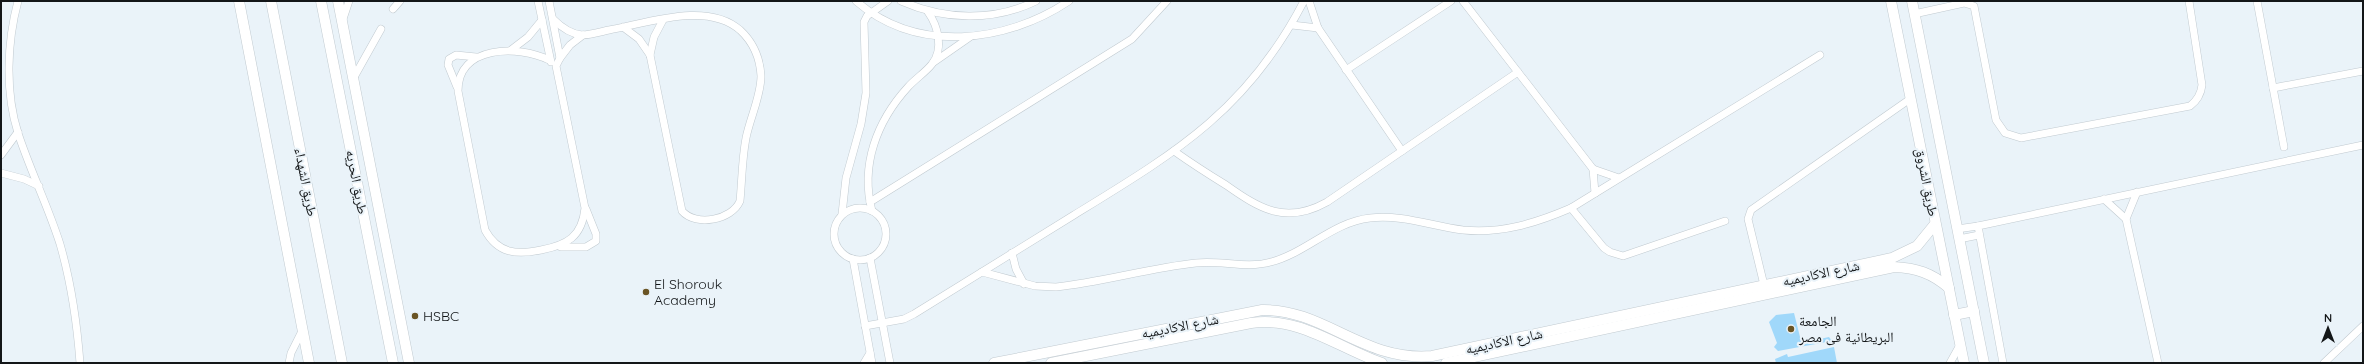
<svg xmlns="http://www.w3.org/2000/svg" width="2364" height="364" font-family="Quicksand,'Noto Naskh Arabic',sans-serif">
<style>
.green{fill:#a0d8fa}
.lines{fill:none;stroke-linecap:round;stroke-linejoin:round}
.street-casing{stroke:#c1cad0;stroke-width:8}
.secondary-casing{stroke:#c1cad0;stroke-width:11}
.street{stroke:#fff;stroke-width:7}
.secondary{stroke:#fff;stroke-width:10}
.poi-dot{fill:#6a5424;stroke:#eaf3f9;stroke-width:1.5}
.labels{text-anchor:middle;stroke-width:4;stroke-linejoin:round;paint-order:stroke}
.street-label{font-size:14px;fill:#131618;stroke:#eaf3f9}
.poi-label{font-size:14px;fill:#131618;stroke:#eaf3f9;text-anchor:start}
</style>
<rect width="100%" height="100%" fill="#eaf3f9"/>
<g class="green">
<path d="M1794,313L1801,341L1806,342L1829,337L1832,341L1778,351L1774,347L1777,343L1769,322L1776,315Z"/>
<path d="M1834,347L1837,363H1776L1775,359L1787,354L1788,357Z"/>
</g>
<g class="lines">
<defs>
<g id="street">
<path d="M18,1C7,42 5,92 18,133C30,170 48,206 60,244C71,282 77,323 80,363"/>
<path d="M538,1L551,62"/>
<path d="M856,1C917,54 1006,43 1069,1"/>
<path d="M901,1C944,20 993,22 1036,1"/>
<path d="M1309,1L1318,28L1402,151"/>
<path d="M1463,1L1593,169L1619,178"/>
<path d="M2257,1L2284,147"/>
<path d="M393,9L400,1"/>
<path d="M1914,14L1964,3L1974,6L1996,120L2005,133L2021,138L2190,106C2198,100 2201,94 2202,85L2189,1"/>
<path d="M343,19L349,1"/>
<path d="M553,19C561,27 570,34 582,35C590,35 600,32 609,30C648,23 707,1 740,30C753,42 760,58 761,76C761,96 750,118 746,138C742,159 742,180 740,201C732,220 696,227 682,211L650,55L639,39L623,27"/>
<path d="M1292,25L1318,28"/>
<path d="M511,50L528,37L542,20"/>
<path d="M650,55L654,37L663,20"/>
<path d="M560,58L570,45L583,35"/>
<path d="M549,60C518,45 458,45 458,91L485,230C498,254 517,255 541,250C567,245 582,237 585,208L556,66L560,58L549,1"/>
<path d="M934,62L970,37"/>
<path d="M1346,70L1451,1"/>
<path d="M353,79L381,29"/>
<path d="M457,87L448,65L449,59L456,55L476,57"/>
<path d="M2273,88L2363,71"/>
<path d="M1174,151C1191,163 1208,174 1226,185C1260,209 1286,225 1327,202L1518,72"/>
<path d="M1,155L18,132"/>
<path d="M1593,169L1595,193"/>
<path d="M1,173L24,179L39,186"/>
<path d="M2137,192L2126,219L2158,363"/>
<path d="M2104,199L2126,219"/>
<path d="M870,202L1132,39L1167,1"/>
<circle cx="860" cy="234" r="26"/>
<path d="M1571,208L1604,248L1610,252L1623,256L1725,221"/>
<path d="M872,211C860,165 877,121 908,87C915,79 926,72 932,64C944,49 938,26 928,12"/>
<path d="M842,214L846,178L861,124L866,93L864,22L867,16L888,1"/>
<path d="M1957,229L1978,226"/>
<path d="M1959,239L1979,235"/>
<path d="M561,247H586L596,241V234L586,209"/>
<path d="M1012,253L1016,269L1024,284"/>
<path d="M870,258L890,363"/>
<path d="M853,259L872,363"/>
<path d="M982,272L1035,286L1056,287C1103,282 1149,268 1196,263C1221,260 1246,269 1271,262C1306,253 1333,222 1370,218C1401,214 1432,226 1463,230C1501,234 1536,223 1571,208L1820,55"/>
<path d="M1764,285L1748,219L1751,210L1910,99"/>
<path d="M865,326L904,319L914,314C967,281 1020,248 1074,215C1175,153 1247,111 1304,1"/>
<path d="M289,363L291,353L303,329"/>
<path d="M864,363L870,353"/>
<path d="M1950,363L1960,345"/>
<path d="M2003,363L1978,226L2363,145"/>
<path d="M2324,363L2363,326"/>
</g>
<g id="secondary">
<path d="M239,1L309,363"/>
<path d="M271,1L342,363"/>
<path d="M321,1L393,363"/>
<path d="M338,1L409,363"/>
<path d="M1891,1L1964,363"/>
<path d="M1912,1L1984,363"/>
<path d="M1954,315L1974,311"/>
<path d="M994,363L1262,310C1325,309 1363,362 1432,356L1892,258L1917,246L1935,224"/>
<path d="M1051,363L1251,323C1300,316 1338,348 1382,363"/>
<path d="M1446,363L1894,267C1916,268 1932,273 1949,288"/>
</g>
</defs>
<use href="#street" class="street-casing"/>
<use href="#secondary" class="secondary-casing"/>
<use href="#street" class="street"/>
<use href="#secondary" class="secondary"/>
</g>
<g class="poi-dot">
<circle cx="646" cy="292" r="4"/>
<circle cx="415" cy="316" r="4"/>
<circle cx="1791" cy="329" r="4"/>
</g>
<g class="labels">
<g class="street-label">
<text transform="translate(306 182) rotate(79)" y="5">طريق الشهداء</text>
<text transform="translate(357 182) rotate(79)" y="5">طريق الحريه</text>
<text transform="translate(1927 182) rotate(79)" y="5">طريق الشروق</text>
<text transform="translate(1821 273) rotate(-12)" y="5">شارع الاكاديميه</text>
<text transform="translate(1180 326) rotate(-11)" y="5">شارع الاكاديميه</text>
<text transform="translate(1504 341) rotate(-12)" y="5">شارع الاكاديميه</text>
</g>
<g class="poi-label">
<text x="654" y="289">El Shorouk<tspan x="654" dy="16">Academy</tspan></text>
<text x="423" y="321">HSBC</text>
<text x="1799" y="326">الجامعة<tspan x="1799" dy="16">البريطانية فى مصر</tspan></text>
</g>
</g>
<rect width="2364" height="364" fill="none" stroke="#131618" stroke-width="4"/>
<g transform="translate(2328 328)" stroke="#eaf3f9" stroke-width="3" paint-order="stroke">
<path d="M0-3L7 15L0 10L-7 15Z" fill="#131618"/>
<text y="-6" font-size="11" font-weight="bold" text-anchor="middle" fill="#131618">N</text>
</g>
</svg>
